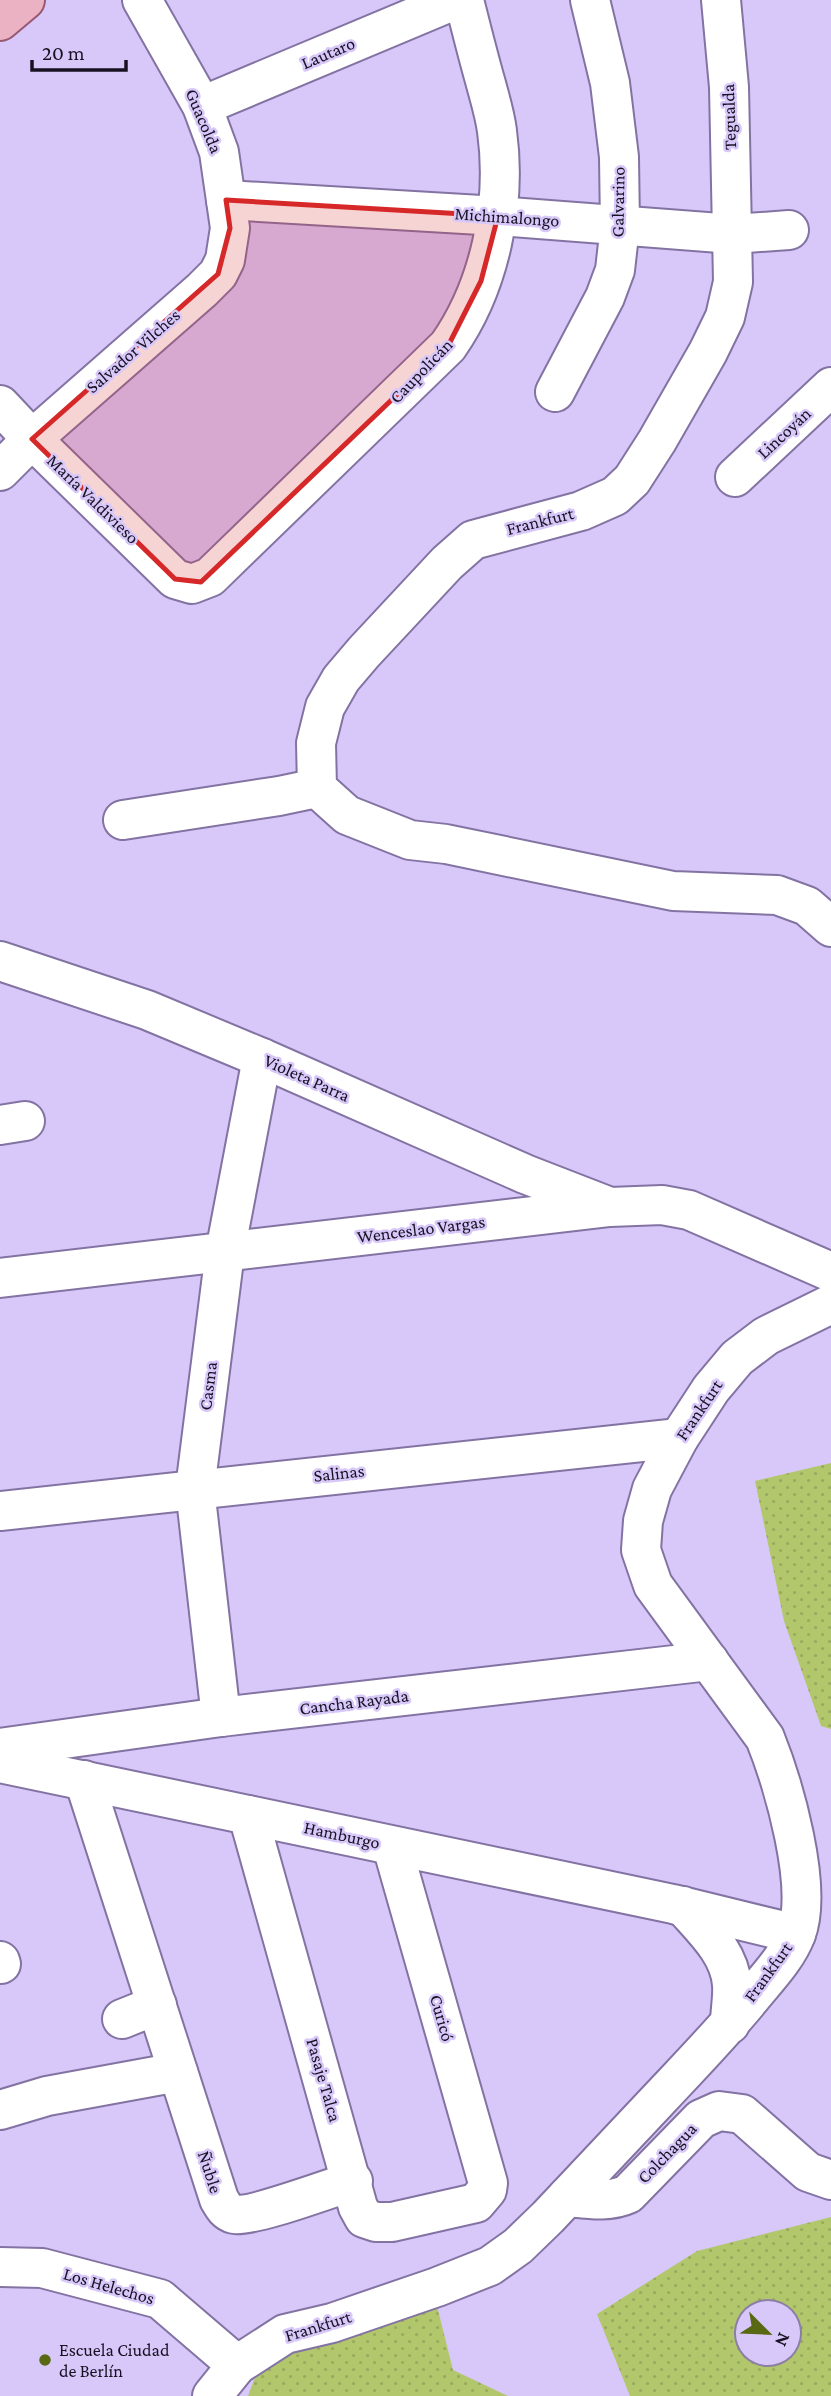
<svg xmlns="http://www.w3.org/2000/svg" width="831" height="2396" font-family="'Crimson Pro',serif">
<style>
.grass{fill:url(#grass-dots);fill-rule:evenodd}
.lines{fill:none;stroke-linecap:round;stroke-linejoin:round}
.minor-casing{stroke:#8373a2;stroke-width:42}
.major-casing{stroke:#985872;stroke-width:42}
.minor{stroke:#fff;stroke-width:38}
.major{stroke:#ebb2c4;stroke-width:38}
.marked{fill:#d62828;fill-opacity:0.2;stroke:#d62828;stroke-width:5;stroke-linejoin:round}
.poi-dot{fill:#596812;stroke:#d8c8fa;stroke-width:2.5}
.labels{text-anchor:middle;stroke-width:5;stroke-linejoin:round;paint-order:stroke}
.street-label{font-size:18px;fill:#171122;stroke:#d8c8fa}
.poi-label{font-size:18px;fill:#171122;stroke:#d8c8fa;text-anchor:start}
</style>
<defs>
<pattern id="grass-dots" width="8" height="8" patternUnits="userSpaceOnUse" patternTransform="scale(1.75)"><rect width="8" height="8" fill="#b2c76c"/><path d="M2 2h.1M6 6h.1" fill="none" stroke="#98aa5d" stroke-width="1.8" stroke-linecap="round"/></pattern>
</defs>
<rect width="100%" height="100%" fill="#d8c8fa"/>
<g class="grass">
<path d="M831,1463V1729L821,1726L784,1621L755,1481Z"/>
<path d="M831,2217V2396H630L597,2314L697,2251ZM747,2312H789V2354H747Z"/>
<path d="M436,2302L453,2370L508,2396H248L254,2380L282,2345Z"/>
</g>
<g class="lines">
<defs>
<g id="minor">
<path d="M721,0L729,87L733,282L725,317L708,352L657,441L632,480L615,496L581,511L473,540L447,563L364,652L341,679L325,707L316,743L317,788L347,815L410,840L446,844L673,891L777,895L807,906L831,927"/>
<path d="M202,106L455,0"/>
<path d="M226,200L498,216L733,234L789,230"/>
<path d="M555,392L605,297L615,270L620,226L619,157L610,83L590,0"/>
<path d="M0,405L32,439L175,579L192,584L210,577L448,346C490,286 507,204 497,131C495,115 490,99 486,84C478,56 471,28 464,0"/>
<path d="M0,471L32,439L202,290L218,274L225,260L230,228L219,152L202,106L142,0"/>
<path d="M735,477L831,387"/>
<path d="M123,820L279,796L317,788"/>
<path d="M0,961L147,1010L262,1058L525,1174L605,1205"/>
<path d="M0,1125L25,1121"/>
<path d="M0,1278L610,1207L662,1205L689,1210L831,1272"/>
<path d="M0,1511L679,1438"/>
<path d="M221,1717L195,1489L225,1252L262,1058"/>
<path d="M0,1748L221,1717L709,1661"/>
<path d="M0,1763L673,1904L796,1934"/>
<path d="M84,1780L219,2199C223,2206 226,2212 234,2214C250,2218 331,2188 353,2181"/>
<path d="M248,1815L358,2207L364,2218L376,2222H392L476,2203L487,2190L488,2183L392,1846"/>
<path d="M683,1906C703,1929 730,1953 732,1985C733,1997 730,2011 730,2024"/>
<path d="M0,1961L1,1964"/>
<path d="M122,2019L157,2005"/>
<path d="M0,2110L47,2096L178,2072"/>
<path d="M567,2197C588,2199 608,2203 628,2194L701,2119L719,2111L742,2114L808,2172L831,2180"/>
<path d="M0,2267L42,2268L160,2299L237,2365"/>
<path d="M212,2396L237,2365L285,2334L332,2323L437,2287L490,2266L518,2246L548,2217C586,2177 623,2137 661,2097C691,2065 722,2033 750,1999C766,1979 787,1958 796,1934C814,1887 783,1783 765,1738L653,1585L641,1550L643,1521L652,1489L679,1438L711,1389L737,1358L766,1336L831,1304"/>
</g>
<path id="major" d="M0,21L25,0"/>
</defs>
<use href="#minor" class="minor-casing"/>
<use href="#major" class="major-casing"/>
<use href="#minor" class="minor"/>
<use href="#major" class="major"/>
</g>
<path class="marked" d="M226,200L498,216L481,281L448,346L201,582L175,579L32,439L218,274L230,228Z"/>
<circle class="poi-dot" cx="45" cy="2360" r="7"/>
<g class="labels">
<g class="street-label">
<text transform="translate(328 53) rotate(-23)" y="6">Lautaro</text>
<text transform="translate(729 117) rotate(-92)" y="6">Tegualda</text>
<text transform="translate(204 121) rotate(67)" y="6">Guacolda</text>
<text transform="translate(618 202) rotate(-89)" y="6">Galvarino</text>
<text transform="translate(507 217) rotate(4)" y="6">Michimalongo</text>
<text transform="translate(133 351) rotate(-41)" y="6">Salvador Vilches</text>
<text transform="translate(421 371) rotate(-46)" y="6">Caupolicán</text>
<text transform="translate(784 433) rotate(-43)" y="6">Lincoyán</text>
<text transform="translate(93 499) rotate(44)" y="6">María Valdivieso</text>
<text transform="translate(540 521) rotate(-14)" y="6">Frankfurt</text>
<text transform="translate(307 1078) rotate(24)" y="6">Violeta Parra</text>
<text transform="translate(421 1229) rotate(-7)" y="6">Wenceslao Vargas</text>
<text transform="translate(208 1386) rotate(-83)" y="6">Casma</text>
<text transform="translate(699 1410) rotate(-56)" y="6">Frankfurt</text>
<text transform="translate(339 1473) rotate(-6)" y="6">Salinas</text>
<text transform="translate(354 1702) rotate(-7)" y="6">Cancha Rayada</text>
<text transform="translate(342 1835) rotate(12)" y="6">Hamburgo</text>
<text transform="translate(768 1972) rotate(-54)" y="6">Frankfurt</text>
<text transform="translate(442 2018) rotate(74)" y="6">Curicó</text>
<text transform="translate(324 2080) rotate(74)" y="6">Pasaje Talca</text>
<text transform="translate(667 2153) rotate(-46)" y="6">Colchagua</text>
<text transform="translate(210 2172) rotate(72)" y="6">Ñuble</text>
<text transform="translate(109 2286) rotate(16)" y="6">Los Helechos</text>
<text transform="translate(318 2326) rotate(-17)" y="6">Frankfurt</text>
</g>
<g class="poi-label">
<text x="59" y="2356">Escuela Ciudad<tspan x="59" dy="21">de Berlín</tspan></text>
</g>
</g>
<g transform="translate(768 2333) rotate(114)"><circle r="33" fill="#d8c8fa" stroke="#8b7fa4" stroke-width="2"/>
<path d="M0-5L12 26L0 18L-12 26Z" fill="#596812"/>
<text y="-10" font-size="19" font-weight="bold" text-anchor="middle" fill="#171122">N</text>
</g>
<path d="M32 60v10h94v-10" fill="none" stroke="#171122" stroke-width="3.5"/>
<text x="42" y="60" font-size="21" fill="#171122" stroke="#d8c8fa" stroke-width="5" paint-order="stroke">20 m</text>
</svg>
